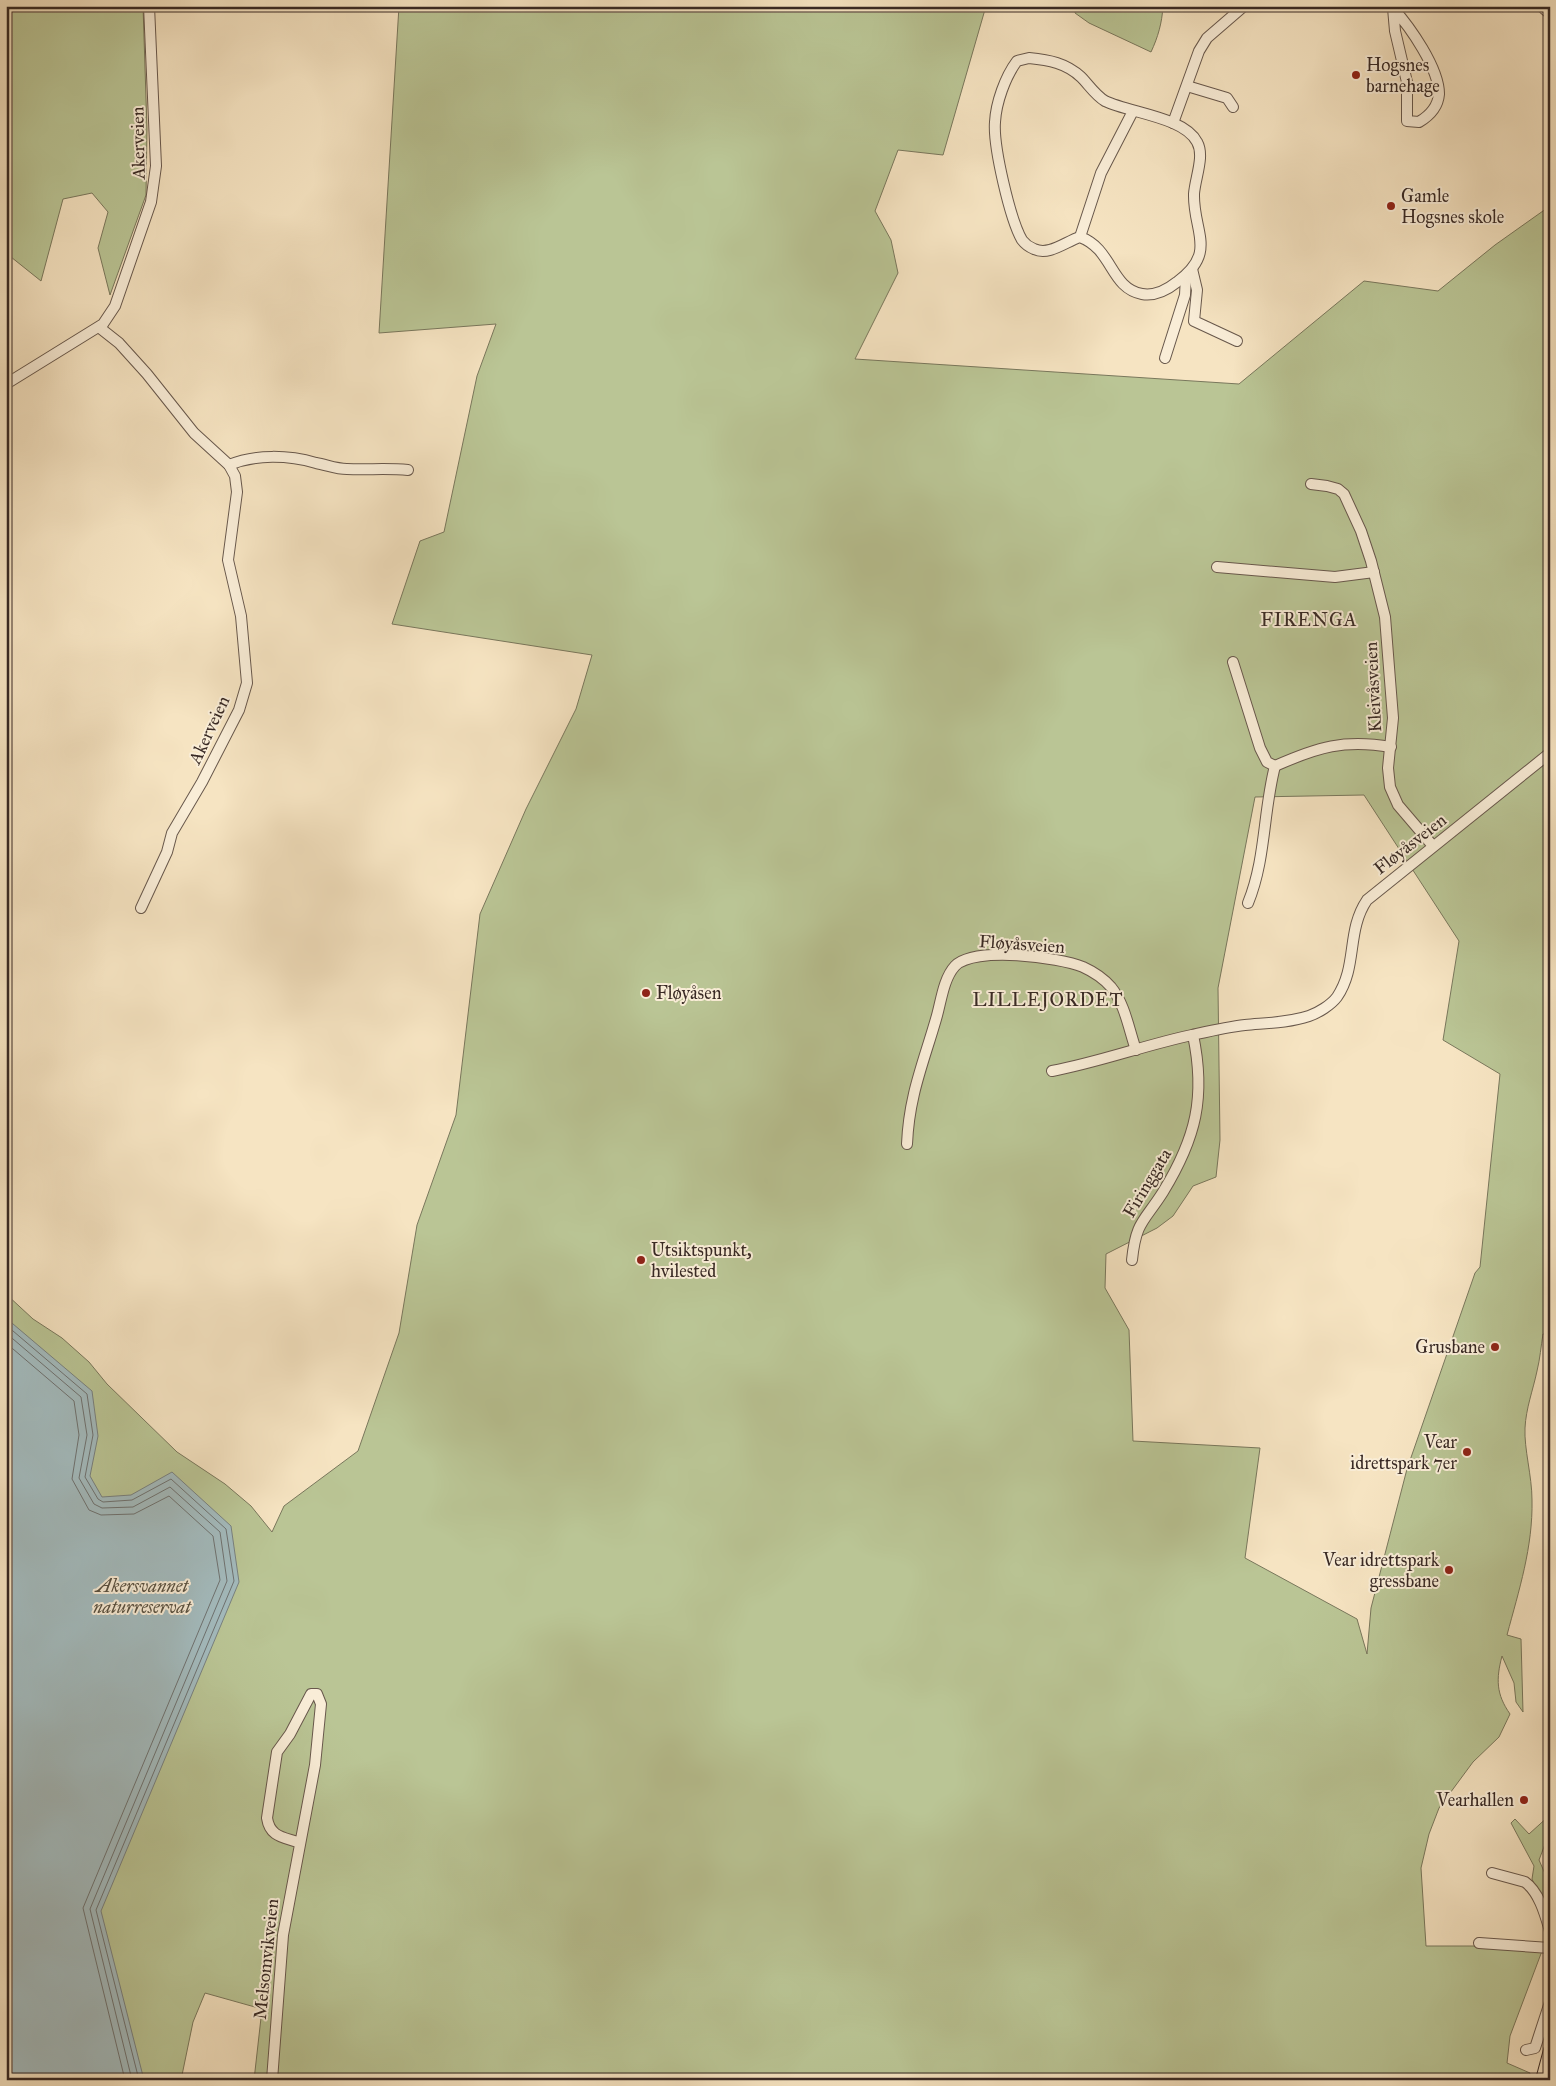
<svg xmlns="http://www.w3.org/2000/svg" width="1556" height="2086" font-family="'IM FELL Great Primer',serif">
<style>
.green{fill:#bac595;stroke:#79775c;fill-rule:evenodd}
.water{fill:#a3bbbe;stroke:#788180}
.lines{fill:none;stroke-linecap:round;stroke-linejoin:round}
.shore{stroke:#6e7271;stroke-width:1}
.minor-casing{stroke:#68584c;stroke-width:12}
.major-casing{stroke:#382924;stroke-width:14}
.minor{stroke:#f9edd7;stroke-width:10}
.major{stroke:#f6e4c2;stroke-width:12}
.poi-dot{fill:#8f2418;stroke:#f9edd7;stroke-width:2}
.labels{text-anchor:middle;stroke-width:4;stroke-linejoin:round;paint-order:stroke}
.poi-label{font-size:18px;fill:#382924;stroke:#f9edd7;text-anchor:start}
.street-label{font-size:18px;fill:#382924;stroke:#f9edd7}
.park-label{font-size:18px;font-style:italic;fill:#585040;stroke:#f9edd7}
.neighbourhood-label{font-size:19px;letter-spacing:1px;fill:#382924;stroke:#f9edd7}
</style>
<rect width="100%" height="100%" fill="#f6e4c2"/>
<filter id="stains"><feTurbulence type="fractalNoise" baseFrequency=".004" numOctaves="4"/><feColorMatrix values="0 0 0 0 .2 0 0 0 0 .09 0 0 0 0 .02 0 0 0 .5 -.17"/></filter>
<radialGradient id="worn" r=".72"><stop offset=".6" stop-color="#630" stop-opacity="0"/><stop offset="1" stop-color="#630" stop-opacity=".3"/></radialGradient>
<g class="green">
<path d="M6,6H143L147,129L146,195L110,295L98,248L108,212L92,193L63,199L41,281L6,253Z"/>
<path d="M399,6H986L943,155L898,150L875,211L891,240L898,273L855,359L1239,384L1364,281L1438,291L1495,245L1550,206V1334H1543C1541,1346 1540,1359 1537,1371C1533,1390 1526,1408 1525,1428C1524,1449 1532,1476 1532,1500C1533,1547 1519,1590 1507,1635L1521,1639L1523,1712L1516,1702L1514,1683L1502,1656C1496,1679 1496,1694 1510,1714L1499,1737L1473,1762L1439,1808L1429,1834L1421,1868L1426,1946H1492L1542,1951L1510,2036L1507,2063L1530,2073L1528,2080H254L262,2009L205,1993L193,2022L181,2080H6V1294L33,1319L62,1338L89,1362L107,1384L177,1452L225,1484L251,1506L272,1532L284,1506L358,1451L399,1333L417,1225L456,1115L480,914L526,809L576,709L592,655L392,624L420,541L444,532L477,376L496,324L379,333ZM1364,795L1459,941L1443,1040L1500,1074L1480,1267L1475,1273L1407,1469L1371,1608L1367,1654L1357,1619L1245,1558L1260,1448L1133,1441L1129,1330L1105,1288L1106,1254L1157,1228L1173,1216L1193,1186L1216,1177L1220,1140L1218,988L1255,797Z"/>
<path d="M1075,6H1163C1162,23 1158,37 1151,52L1089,23L1075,13Z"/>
<path d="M1550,1815V1831L1539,1860L1550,1885V1923L1532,1879L1534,1866L1511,1823L1515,1819L1529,1834Z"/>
</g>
<path class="water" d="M6,1318L92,1391L98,1436L90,1476L102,1497L131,1495L172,1472L231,1526L239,1582L101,1911L144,2080H6Z"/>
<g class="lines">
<g class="shore">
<path d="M6,1325L87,1394L93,1435L85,1477L98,1499L103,1502L132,1500L171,1479L226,1529L234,1581L96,1910L139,2080"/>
<path d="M6,1333L81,1397L87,1435L79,1478L94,1504L102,1508L133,1507L170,1487L220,1532L227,1581L90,1909L132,2080"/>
<path d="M6,1343L74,1401L79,1435L72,1479L89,1510L101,1515L134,1514L169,1496L213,1536L220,1580L83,1908L125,2080"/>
</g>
<defs>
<g id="minor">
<path d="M1541,6L1550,14"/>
<path d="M1393,8C1410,27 1439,68 1439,94C1438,107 1429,116 1419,122L1407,121V82L1395,31L1393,8V6"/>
<path d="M1029,58C1049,60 1066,63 1081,77C1089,85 1095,95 1105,101C1130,113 1184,117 1197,142C1205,156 1195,178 1194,194C1193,232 1218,252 1177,282C1167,290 1154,296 1142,294C1110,288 1113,249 1080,237C1065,242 1049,256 1034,249C1029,247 1025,244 1022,240C1010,219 993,146 995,122C996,103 1005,77 1017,61Z"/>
<path d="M1187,86L1227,98L1233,107"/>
<path d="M1173,123L1199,51L1207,38L1244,6"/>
<path d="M1080,237L1101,173L1133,111"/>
<path d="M1192,269L1197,290L1194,321L1237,341"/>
<path d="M100,328L119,343L147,374L194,433L229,465L235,476L237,492L228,560L241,616L247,683L239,710L202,782L172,833L167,852L141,908"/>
<path d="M1165,358L1185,295L1186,276"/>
<path d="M6,384L103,324L115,306L151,202L156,166L149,6"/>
<path d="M229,465C256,454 288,455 316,463C327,465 336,469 347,469C367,470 387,468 408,470"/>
<path d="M1311,484L1327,486L1338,489L1344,494L1361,531L1371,561L1385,617L1393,718L1388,768L1390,787L1398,805L1433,846"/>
<path d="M1217,567L1335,577L1374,572"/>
<path d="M1233,662L1260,748L1267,762L1275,766"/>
<path d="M1275,766C1318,747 1344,739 1391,747"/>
<path d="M1248,903C1266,859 1263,812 1275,766"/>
<path d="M1052,1071C1100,1062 1145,1045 1192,1035C1210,1031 1227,1027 1245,1025C1266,1023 1288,1023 1309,1016C1318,1013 1331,1005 1337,997C1358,966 1346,931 1367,900L1550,753"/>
<path d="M907,1144C909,1096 923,1064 936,1019C941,1003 943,979 955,966C974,946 1059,957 1083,967C1094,972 1104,979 1111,987C1125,1004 1129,1030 1136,1050"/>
<path d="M1132,1260C1136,1221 1144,1222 1163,1192C1196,1138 1206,1097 1193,1035"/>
<path d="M1492,1873L1525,1882C1539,1892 1545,1914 1550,1931"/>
<path d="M1479,1943L1550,1948"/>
<path d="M1526,2050L1535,2048L1550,2002"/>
<path d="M272,2080L283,1935L315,1765L321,1704L317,1694H311L290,1734L277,1752L267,1818C270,1838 285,1837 300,1843"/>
</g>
<path id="major" d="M1542,2080L1550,2050"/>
</defs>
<use href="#minor" class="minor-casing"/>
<use href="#major" class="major-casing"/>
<use href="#minor" class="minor"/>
<use href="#major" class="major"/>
</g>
<g class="poi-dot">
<circle cx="1356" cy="75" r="5"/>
<circle cx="1391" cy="206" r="5"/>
<circle cx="646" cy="993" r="5"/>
<circle cx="641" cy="1260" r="5"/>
<circle cx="1495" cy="1347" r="5"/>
<circle cx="1467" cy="1452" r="5"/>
<circle cx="1449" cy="1570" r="5"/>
<circle cx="1524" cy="1800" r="5"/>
</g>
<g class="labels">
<g class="poi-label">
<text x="1366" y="71">Hogsnes<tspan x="1366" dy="21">barnehage</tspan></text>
<text x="1401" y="202">Gamle<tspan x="1401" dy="21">Hogsnes skole</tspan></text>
<text x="656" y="999">Fløyåsen</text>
<text x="651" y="1256">Utsiktspunkt,<tspan x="651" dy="21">hvilested</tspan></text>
<text x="1485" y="1353" text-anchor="end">Grusbane</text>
<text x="1457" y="1448" text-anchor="end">Vear<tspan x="1457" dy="21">idrettspark 7er</tspan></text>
<text x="1439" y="1566" text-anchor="end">Vear idrettspark<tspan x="1439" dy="21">gressbane</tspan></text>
<text x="1514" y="1806" text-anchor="end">Vearhallen</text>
</g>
<g class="street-label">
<text transform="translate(138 143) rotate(-91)" y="6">Akerveien</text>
<text transform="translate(1373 687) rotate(-93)" y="6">Kleivåsveien</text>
<text transform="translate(209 730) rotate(-65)" y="6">Akerveien</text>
<text transform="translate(1410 844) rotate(-38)" y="6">Fløyåsveien</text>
<text transform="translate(1022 944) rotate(4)" y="6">Fløyåsveien</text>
<text transform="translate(1147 1183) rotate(-59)" y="6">Firinggata</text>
<text transform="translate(266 1959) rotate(-84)" y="6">Melsomvikveien</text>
</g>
<g class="park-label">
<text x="142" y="1592">Akersvannet<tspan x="142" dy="21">naturreservat</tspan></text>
</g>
<g class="neighbourhood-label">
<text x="1309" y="626">FIRENGA</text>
<text x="1048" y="1006">LILLEJORDET</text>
</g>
</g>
<rect width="1556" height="2086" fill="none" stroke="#f6e4c2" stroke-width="25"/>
<rect x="8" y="8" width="1541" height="2071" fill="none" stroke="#382924" stroke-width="2.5"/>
<rect x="12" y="12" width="1531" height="2061" fill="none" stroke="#382924"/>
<rect width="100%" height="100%" filter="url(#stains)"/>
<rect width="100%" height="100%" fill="url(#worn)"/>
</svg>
